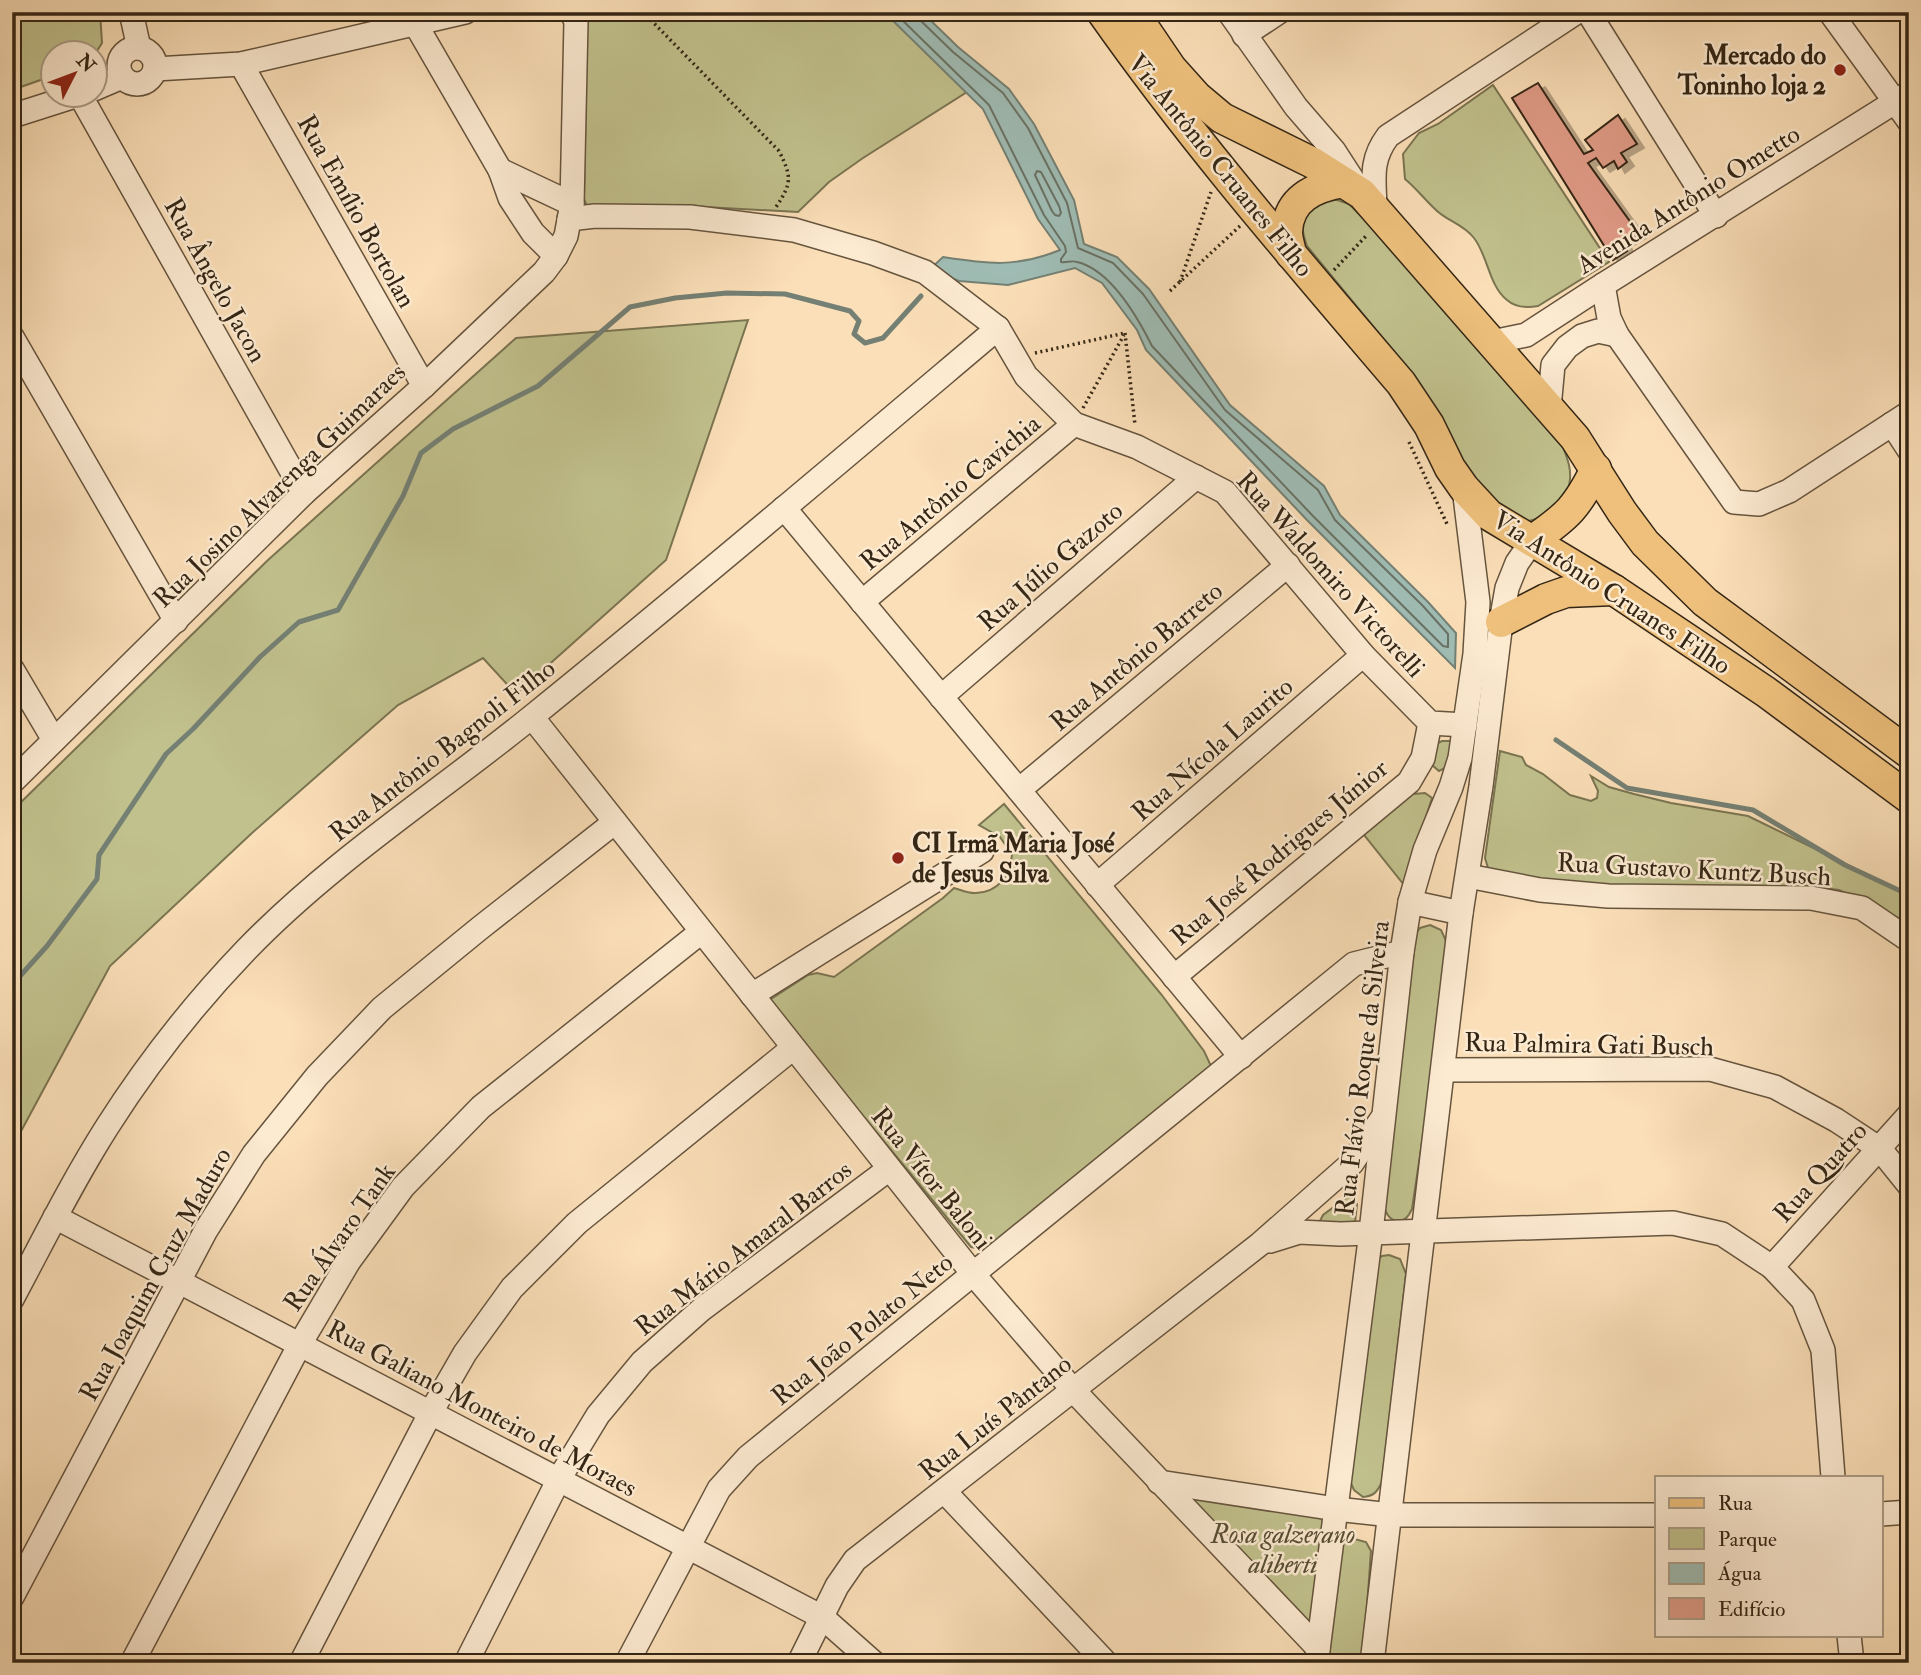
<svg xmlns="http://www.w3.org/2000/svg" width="1921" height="1675" font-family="'IM FELL Double Pica',serif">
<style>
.green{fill:#c1c18d;stroke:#7a7451;stroke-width:2}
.water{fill:#9fbcb4;stroke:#748074;stroke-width:2}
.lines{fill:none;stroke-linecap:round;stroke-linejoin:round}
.shore{stroke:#6a7164;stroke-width:2}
.stream{stroke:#748074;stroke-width:5}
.building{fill:#e09b87;stroke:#342615;stroke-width:2;filter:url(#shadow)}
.minor-casing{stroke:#66543e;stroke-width:26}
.major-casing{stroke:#342615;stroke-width:33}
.path{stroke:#342615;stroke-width:3.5;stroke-dasharray:2 3.5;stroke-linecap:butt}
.minor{stroke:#fcead1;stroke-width:23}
.major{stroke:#eec07c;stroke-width:30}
.poi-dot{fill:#8f2418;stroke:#fcead1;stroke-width:2.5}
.labels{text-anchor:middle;stroke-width:5;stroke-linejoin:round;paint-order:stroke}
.poi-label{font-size:26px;font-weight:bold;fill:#342615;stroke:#fcead1;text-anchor:end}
.street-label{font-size:26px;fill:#342615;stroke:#fcead1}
.park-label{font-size:26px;font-style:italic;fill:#574d33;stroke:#fcead1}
</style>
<defs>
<filter id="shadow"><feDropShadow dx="7" dy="4" stdDeviation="0" flood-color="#0004"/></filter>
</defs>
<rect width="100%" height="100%" fill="#fbdfb8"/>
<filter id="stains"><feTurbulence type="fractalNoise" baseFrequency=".00286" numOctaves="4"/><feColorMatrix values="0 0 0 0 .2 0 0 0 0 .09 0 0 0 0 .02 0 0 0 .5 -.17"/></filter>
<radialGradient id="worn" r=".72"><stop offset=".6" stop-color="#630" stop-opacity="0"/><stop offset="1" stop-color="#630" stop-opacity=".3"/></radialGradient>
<g class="green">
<path d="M12,12H100L102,43L95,54L94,52H52V76L12,90Z"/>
<path d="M587,12H888L970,90L863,158L829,182L798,212L687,206L589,211L584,199Z"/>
<path d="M1493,85L1609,262L1538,306C1527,308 1516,308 1507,300C1489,286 1488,256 1474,238C1463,224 1447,221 1436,210C1425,200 1417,189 1405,179L1403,154L1419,133L1438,124Z"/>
<path d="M1331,198L1349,204L1373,228L1563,447C1567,458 1571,467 1570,479C1568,507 1534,527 1508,521C1501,519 1494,514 1488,511L1401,360L1307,246C1297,218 1302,207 1331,198Z"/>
<path d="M748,320L666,560L516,694L483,658L398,705L252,833L110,966L12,1148V811L268,560L516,338Z"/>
<path d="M1442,741H1454L1445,768L1439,771L1432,765L1436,744Z"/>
<path d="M1500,751L1522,757L1526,765L1543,774L1570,795L1591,801L1597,798L1598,791L1591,776L1609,787L1634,794L1671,803L1748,816L1909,895V923L1839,890L1806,886L1631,888L1496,875L1488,868L1485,858Z"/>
<path d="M1425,793L1432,798L1404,885L1361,831L1402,795Z"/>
<path d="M1004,804L1161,994L1204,1051L1211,1066L1206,1081L992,1251L971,1247L768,1001L808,975L817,973L834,977L943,898L954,888C961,890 970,894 976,893C999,892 1010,875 1012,855L1000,837L979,825Z"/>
<path d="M1430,925L1441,930L1447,943L1433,1069L1412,1209C1403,1229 1388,1223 1383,1204L1413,936L1420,928Z"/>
<path d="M1350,1195L1357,1204L1354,1232L1318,1225L1323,1215Z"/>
<path d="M1389,1255L1400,1259L1406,1274L1382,1482C1377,1492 1374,1496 1363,1497L1354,1490L1350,1481L1376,1261L1382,1256Z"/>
<path d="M1185,1496L1323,1518L1311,1630Z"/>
<path d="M1343,1536L1366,1542L1371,1551L1363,1663H1322Z"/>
</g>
<path class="water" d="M884,12H922L958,47L1009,89L1034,124L1074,200L1084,244L1117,257L1149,289L1230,405L1324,486L1340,515L1428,602L1456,633L1455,668L1307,520L1146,350L1137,330L1102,283L1075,268L1008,285L959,281L929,270L943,257C988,264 1016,268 1060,250L1038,219L983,109Z"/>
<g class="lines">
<g class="shore">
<path d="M894,12L989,105L1044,215L1065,246L1066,252L1061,259V262C1066,263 1072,260 1077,262C1111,270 1138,318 1152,346L1312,515L1443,646L1448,647V634L1423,606L1335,520L1318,490L1225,410L1143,294L1113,263L1078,248L1067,203L1028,128L1003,93L953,52L920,20L918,12"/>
<path d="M1037,171L1041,172L1059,206L1061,213L1059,216L1055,215L1052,211L1035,175Z"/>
</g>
<g class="stream">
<path d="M1556,740L1627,788L1753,810L1845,865L1909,895"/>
<path d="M12,985L47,946L97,879L99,855L166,754L193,729L260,657L299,622L338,610L403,496L421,453L453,429L538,386L630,307L675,298L727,293L785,294L850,311L859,321L854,334L865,343L883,338L921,296"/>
</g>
</g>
<path class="building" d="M1538,83L1584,154L1593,150L1585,140L1618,115L1637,144L1621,153L1627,162L1618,169L1614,161L1603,168L1596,158L1588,163L1639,234L1624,243L1627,251L1613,260L1512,98Z"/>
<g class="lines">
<defs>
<g id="minor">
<path d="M131,12L139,48"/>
<path d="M1229,12L1296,107L1334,151L1358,188"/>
<path d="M1588,12L1716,216"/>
<path d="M1830,12L1909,121"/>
<path d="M416,25L500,170L510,198L533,233L556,256"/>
<path d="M1244,35L1279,12"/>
<circle cx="137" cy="66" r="18"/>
<path d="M241,64L424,386"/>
<path d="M155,69L241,64L465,12"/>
<path d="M94,89L122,77"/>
<path d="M80,95L304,493"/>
<path d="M12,116L81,94"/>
<path d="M500,170L572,204"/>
<path d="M1375,207C1374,178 1370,160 1388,136L1577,12"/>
<path d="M569,219L595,216L690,217L794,230L873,253L925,272L998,328L1026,376L1074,424L1137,447L1225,492L1363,655L1430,723L1465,725"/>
<path d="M1603,285L1609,318L1617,335L1734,502L1759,504L1789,491L1909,413"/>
<path d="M12,337L176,621"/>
<path d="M1492,342L1526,335L1603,285L1909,93"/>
<path d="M1549,408L1553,365L1567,347L1582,336L1598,331L1617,335"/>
<path d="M1892,424L1909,450"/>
<path d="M784,508L1241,1057"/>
<path d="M862,602L1074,424"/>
<path d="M12,669L54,740"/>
<path d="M941,697L1196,477"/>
<path d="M532,717L974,1275L1074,1391L1318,1648"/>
<path d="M12,782L304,493L424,386L544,272L556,256L566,236L572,204L576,21L571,12"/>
<path d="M1019,790L1288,565"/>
<path d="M1468,876L1540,890L1608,896L1811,898L1862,908L1909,940"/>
<path d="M1097,885L1363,655"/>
<path d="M1410,902L1461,913"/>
<path d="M1174,977L1409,782L1423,758L1430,723"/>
<path d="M752,995L982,851"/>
<path d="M1443,1070L1710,1069L1775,1087L1836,1120L1880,1149L1909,1185"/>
<path d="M55,1217L822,1617L874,1663"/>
<path d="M1270,1241L1299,1232L1340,1234L1673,1223L1722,1234L1772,1267L1803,1300L1823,1350L1833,1477"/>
<path d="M1772,1267L1909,1115"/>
<path d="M12,1299C43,1241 72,1182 107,1127C147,1064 195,1003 246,950C332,861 438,793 534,715C691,588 844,458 998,328"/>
<path d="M1159,1482L1336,1509L1391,1515H1657"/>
<path d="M944,1491L1106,1663"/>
<path d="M1881,1514L1909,1512"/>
<path d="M12,1597L206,1230L254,1154L317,1076L382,1008L480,928L615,822"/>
<path d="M1849,1635L1852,1663"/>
<path d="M1317,1658L1371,1232L1402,952L1410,902L1425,850L1451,787L1460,758L1475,654L1478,602L1464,488"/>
<path d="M132,1663L300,1344L349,1261L403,1187L481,1107L701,932"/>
<path d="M301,1663L431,1412L465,1353L512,1288L577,1223L793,1048"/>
<path d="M466,1663L559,1479L598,1415L642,1362L702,1309L889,1169"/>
<path d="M627,1663L719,1489L748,1457L1354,964L1402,952"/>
<path d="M799,1663L837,1586L855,1560L1260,1244L1352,1163L1381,1120"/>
<path d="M1372,1663L1461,913L1481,786L1501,622L1507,588L1517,563L1533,540"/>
</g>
<g id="major">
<path d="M1102,12C1194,143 1298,262 1401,383L1429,425L1450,468L1464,488L1489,515L1614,590L1766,692L1909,798"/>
<path d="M1133,12L1171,68L1197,97L1222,118L1313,163L1362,194L1575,438L1622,512L1645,543L1705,602L1909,753"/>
<path d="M1291,254C1290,247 1287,239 1287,232C1288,198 1315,187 1343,182"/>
<path d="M1533,540C1568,516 1577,507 1596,469"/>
<path d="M1501,622L1546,599L1566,592L1614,590"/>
</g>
</defs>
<use href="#minor" class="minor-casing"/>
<use href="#major" class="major-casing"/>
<g class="path">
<path d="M643,12L779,151C792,177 792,183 776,207"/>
<path d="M1334,270L1367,235"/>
<path d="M1180,282L1211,192"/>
<path d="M1170,291L1240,226"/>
<path d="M1125,333L1135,425"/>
<path d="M1035,353L1125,333"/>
<path d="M1083,408L1124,335"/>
<path d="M1409,442L1447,524"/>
</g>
<use href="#minor" class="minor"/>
<use href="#major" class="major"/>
</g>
<g class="poi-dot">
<circle cx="1840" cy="70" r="7"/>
<circle cx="898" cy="858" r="7"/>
</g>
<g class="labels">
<g class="poi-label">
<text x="1826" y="64">Mercado do<tspan x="1826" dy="30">Toninho loja 2</tspan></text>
<text x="912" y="852" text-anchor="start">CI Irmã Maria José<tspan x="912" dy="30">de Jesus Silva</tspan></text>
</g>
<g class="street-label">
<text transform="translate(1221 165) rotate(51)" y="9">Via Antônio Cruanes Filho</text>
<text transform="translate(1688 199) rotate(-32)" y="9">Avenida Antônio Ometto</text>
<text transform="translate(357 211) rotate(61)" y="9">Rua Emílio Bortolan</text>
<text transform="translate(216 280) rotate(61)" y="9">Rua Ângelo Jacon</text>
<text transform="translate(279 485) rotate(-44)" y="9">Rua Josino Alvarenga Guimaraes</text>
<text transform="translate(950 492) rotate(-40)" y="9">Rua Antônio Cavichia</text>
<text transform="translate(1050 566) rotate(-41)" y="9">Rua Júlio Gazoto</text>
<text transform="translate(1331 574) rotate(48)" y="9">Rua Waldomiro Victorelli</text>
<text transform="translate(1612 592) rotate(33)" y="9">Via Antônio Cruanes Filho</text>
<text transform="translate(1136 656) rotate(-40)" y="9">Rua Antônio Barreto</text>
<text transform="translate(1212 749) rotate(-41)" y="9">Rua Nícola Laurito</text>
<text transform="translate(442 750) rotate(-38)" y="9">Rua Antônio Bagnoli Filho</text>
<text transform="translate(1279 852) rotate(-40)" y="9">Rua José Rodrigues Júnior</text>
<text transform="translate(1694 869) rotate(3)" y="9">Rua Gustavo Kuntz Busch</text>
<text transform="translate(1589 1044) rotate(1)" y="9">Rua Palmira Gati Busch</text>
<text transform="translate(1362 1068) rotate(-83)" y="9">Rua Flávio Roque da Silveira</text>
<text transform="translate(1820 1172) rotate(-48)" y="9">Rua Quatro</text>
<text transform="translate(932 1178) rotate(51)" y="9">Rua Vítor Baloni</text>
<text transform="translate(339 1237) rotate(-55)" y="9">Rua Álvaro Tank</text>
<text transform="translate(743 1248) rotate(-38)" y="9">Rua Mário Amaral Barros</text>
<text transform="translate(155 1274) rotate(-61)" y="9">Rua Joaquim Cruz Maduro</text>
<text transform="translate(862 1329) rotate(-39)" y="9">Rua João Polato Neto</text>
<text transform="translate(482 1408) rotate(28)" y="9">Rua Galiano Monteiro de Moraes</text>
<text transform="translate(995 1417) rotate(-38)" y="9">Rua Luís Pântano</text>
</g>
<g class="park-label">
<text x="1283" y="1543">Rosa galzerano<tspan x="1283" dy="30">aliberti</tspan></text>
</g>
</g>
<rect width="1921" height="1675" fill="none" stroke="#fbdfb8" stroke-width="42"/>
<rect x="14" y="14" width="1893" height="1647" fill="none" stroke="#342615" stroke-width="3.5"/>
<rect x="21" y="21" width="1879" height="1633" fill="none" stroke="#342615" stroke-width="2"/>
<rect x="1655" y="1476" width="228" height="161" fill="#fcead1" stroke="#ac9c86" stroke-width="2"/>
<rect x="1669" y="1498" width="35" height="10" fill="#eec07c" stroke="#ac9c86" stroke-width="2"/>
<text x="1718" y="1510" font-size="21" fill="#342615">Rua</text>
<rect x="1669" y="1528" width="35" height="21" fill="#c1c18d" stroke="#ac9c86" stroke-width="2"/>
<text x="1718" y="1546" font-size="21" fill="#342615">Parque</text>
<rect x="1669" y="1563" width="35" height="21" fill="#9fbcb4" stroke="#ac9c86" stroke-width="2"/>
<text x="1718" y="1580" font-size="21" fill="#342615">Água</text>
<rect x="1669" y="1598" width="35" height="21" fill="#e09b87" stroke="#ac9c86" stroke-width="2"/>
<text x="1718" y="1616" font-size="21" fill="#342615">Edifício</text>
<g transform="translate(74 74) rotate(48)"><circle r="33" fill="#fcead1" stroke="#ac9c86" stroke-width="2"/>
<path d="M0-5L12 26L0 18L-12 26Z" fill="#8f2418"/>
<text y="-10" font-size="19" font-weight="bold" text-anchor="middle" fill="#342615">N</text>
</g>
<rect width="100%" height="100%" filter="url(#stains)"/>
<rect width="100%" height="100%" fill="url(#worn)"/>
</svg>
